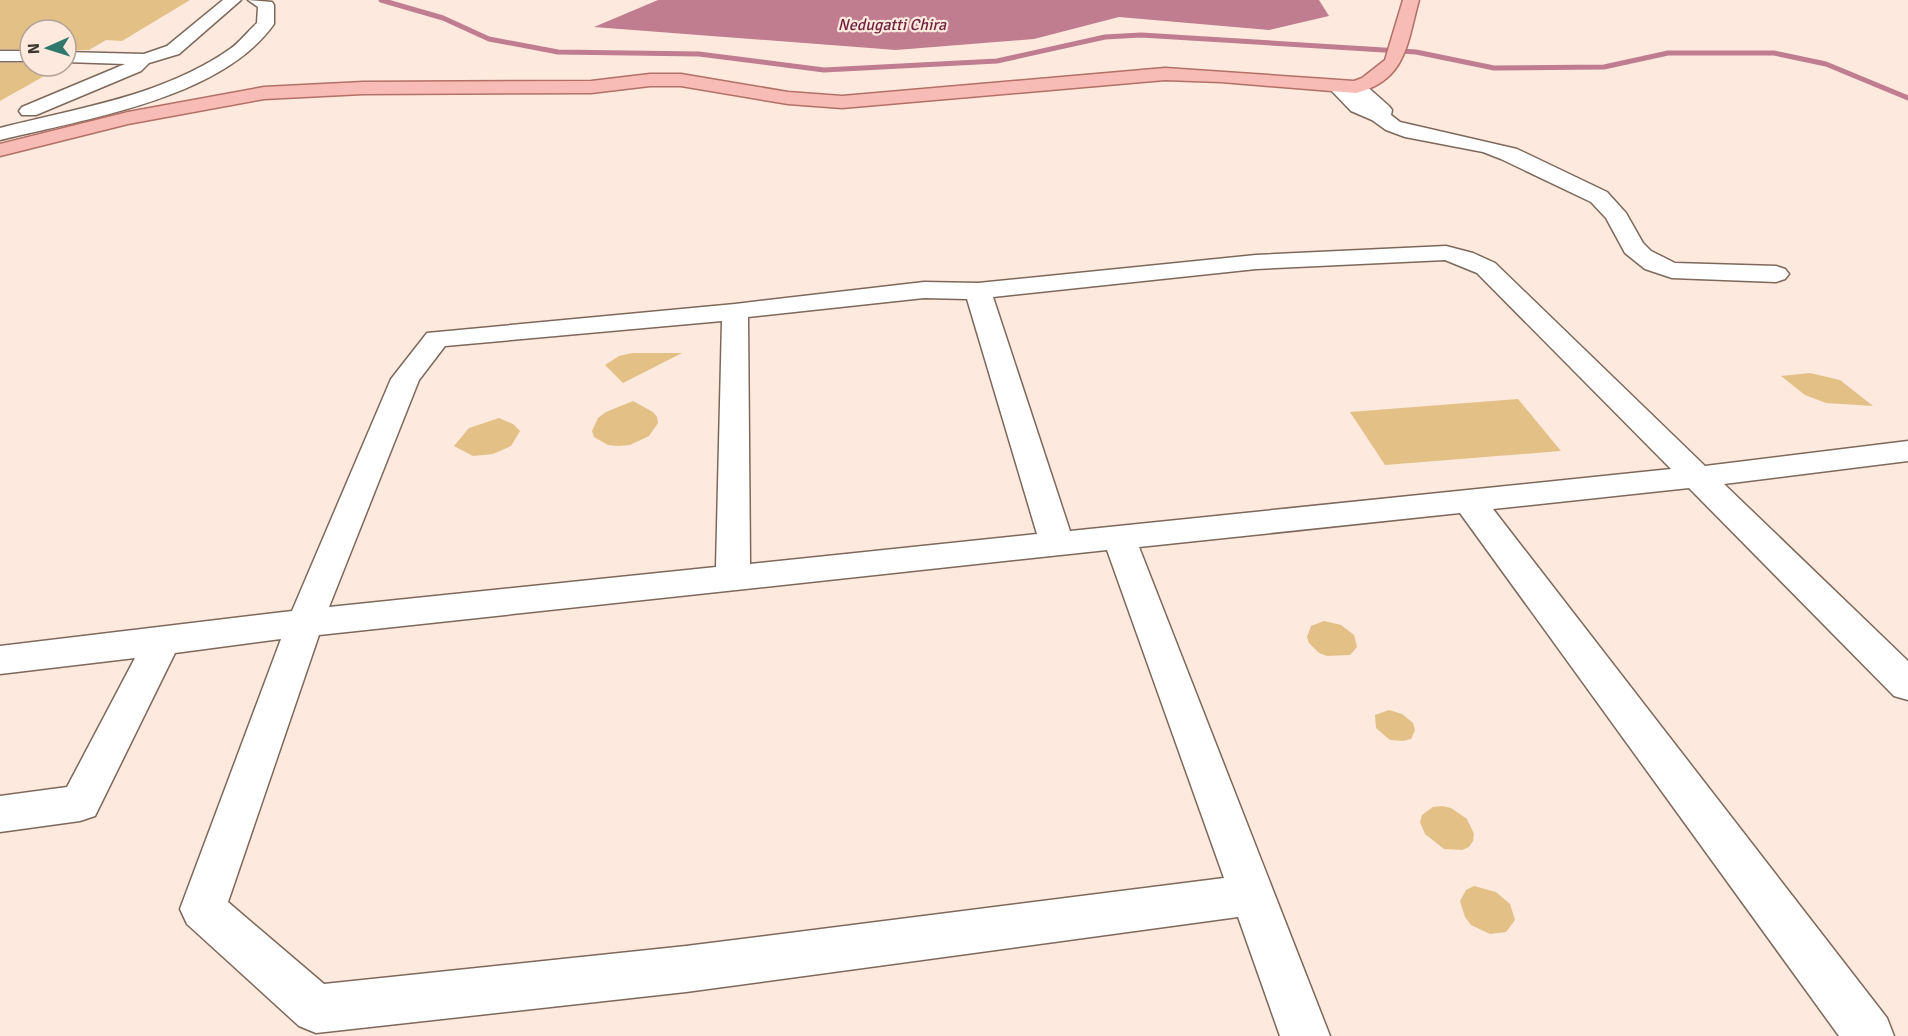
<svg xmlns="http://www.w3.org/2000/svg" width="1908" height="1036" font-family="Signika,sans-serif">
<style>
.water{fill:#bf7d8f}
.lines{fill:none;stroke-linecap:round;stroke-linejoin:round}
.stream{stroke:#bf7d8f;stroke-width:5}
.building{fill:#e3c086}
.minor-casing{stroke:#7d685b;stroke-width:3}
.major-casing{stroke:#b37066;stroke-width:3}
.minor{fill:#fff;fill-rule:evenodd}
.major{fill:#f7bcb5;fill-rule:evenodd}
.labels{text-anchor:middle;stroke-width:4.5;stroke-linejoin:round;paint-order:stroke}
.far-water-label{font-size:16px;font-style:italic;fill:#732341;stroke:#fde9dd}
</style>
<rect width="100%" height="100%" fill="#fde9dd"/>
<path class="water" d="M658,0H1319L1329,16L1269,30L1119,17L1034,39L896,50L594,27Z"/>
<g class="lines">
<path class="stream" d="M381,0L443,18L489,39L558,52L699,54L824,70L997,61L1105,37L1141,35L1416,52L1494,68L1604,67L1668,53H1774L1826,64L1908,98"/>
</g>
<g class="building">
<path d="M0,0H190L122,41L106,40L89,50H66V30H30V49H0Z"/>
<path d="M0,63H30V66H62L0,101Z"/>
<path d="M632,353H682L623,383L605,365L619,356Z"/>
<path d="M1810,373L1840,380L1873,406L1826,403L1805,395L1781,376Z"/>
<path d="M1518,399L1561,451L1385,465L1350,412Z"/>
<path d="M633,401L653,412L657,417L658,423L649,436L630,445L618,446L608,445L594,437L592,431L598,418L606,412Z"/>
<path d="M499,418L513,424L520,431L511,446L493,454L473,456L454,446L469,428Z"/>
<path d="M1324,621L1341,625L1354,635L1357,647L1350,655L1327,656L1319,653L1309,643L1307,637L1311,626Z"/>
<path d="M1389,710L1402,714L1413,723L1415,730L1411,739L1403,741L1390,740L1376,728L1375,715Z"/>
<path d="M1442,806L1451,808L1467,819L1474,834L1473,841L1469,847L1462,850L1444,849L1425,834L1420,822L1422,815L1433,807Z"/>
<path d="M1474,886L1496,892L1510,904L1515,920L1506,932L1490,934L1471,925L1465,917L1460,901L1466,890Z"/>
</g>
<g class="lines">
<defs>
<g id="minor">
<path d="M223,0H241L179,54L149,63L141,71L36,115H22L19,111L22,107L125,64L66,62V52L144,54L167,46Z"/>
<path d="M248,0L272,2L274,5V24C221,99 84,119 0,140V128C78,108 163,96 230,49C240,42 248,31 257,23L258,7Z"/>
<rect x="0" y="51" width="30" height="10"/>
<path d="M1338,81L1347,86L1356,81L1363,83L1389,106L1392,110L1391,115L1400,122L1517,149L1607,192L1626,213L1643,243L1651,251L1675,263L1776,266L1785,269L1789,274L1785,279L1776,282L1672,278L1645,269L1625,253L1606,218L1591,202L1501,159L1483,152L1405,137L1386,130L1372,120L1351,111L1328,87L1331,83Z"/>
<path d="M1446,246L1473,253L1495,263L1705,466L1908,441V461L1724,484L1908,661V700L1894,696L1689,488L1493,509L1887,1018L1894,1036H1839L1460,513L1139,547L1330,1036H1280L1238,917L686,992L316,1033L299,1026L187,924L180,909L281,639L175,653L95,816L80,821L0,832V796L67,787L135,658L0,674V646L292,611L391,379L427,333L735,304L924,282L978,283L1256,255ZM1445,260L1477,273L1671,469L1070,531L993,297L1256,269ZM924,298L967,299L1037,534L750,564L748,317ZM722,321L716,567L329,607L419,380L445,346ZM1107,550L1224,878L686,946L324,984L228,902L319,635Z"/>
</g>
<path id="major" d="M1403,0H1419C1407,43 1407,80 1356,93L1221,82L1165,80L842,108L788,104L681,86H650L591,93L363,94L264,99L128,124L0,156V144L128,112L264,87L363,82L591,81L650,74H681L788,92L842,96L1165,68L1354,81L1362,78L1385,60Z"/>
</defs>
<use href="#minor" class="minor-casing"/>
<use href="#major" class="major-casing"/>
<use href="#minor" class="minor"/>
<use href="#major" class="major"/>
</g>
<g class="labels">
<g class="far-water-label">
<text x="892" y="30">Nedugatti Chira</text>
</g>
</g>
<g transform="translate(48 48) rotate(267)"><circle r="28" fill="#fde9dd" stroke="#b1a197" stroke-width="1.5"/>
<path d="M0-4.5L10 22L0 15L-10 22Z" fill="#30776e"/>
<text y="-9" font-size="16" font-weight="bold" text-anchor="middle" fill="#3e352f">N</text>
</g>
</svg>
